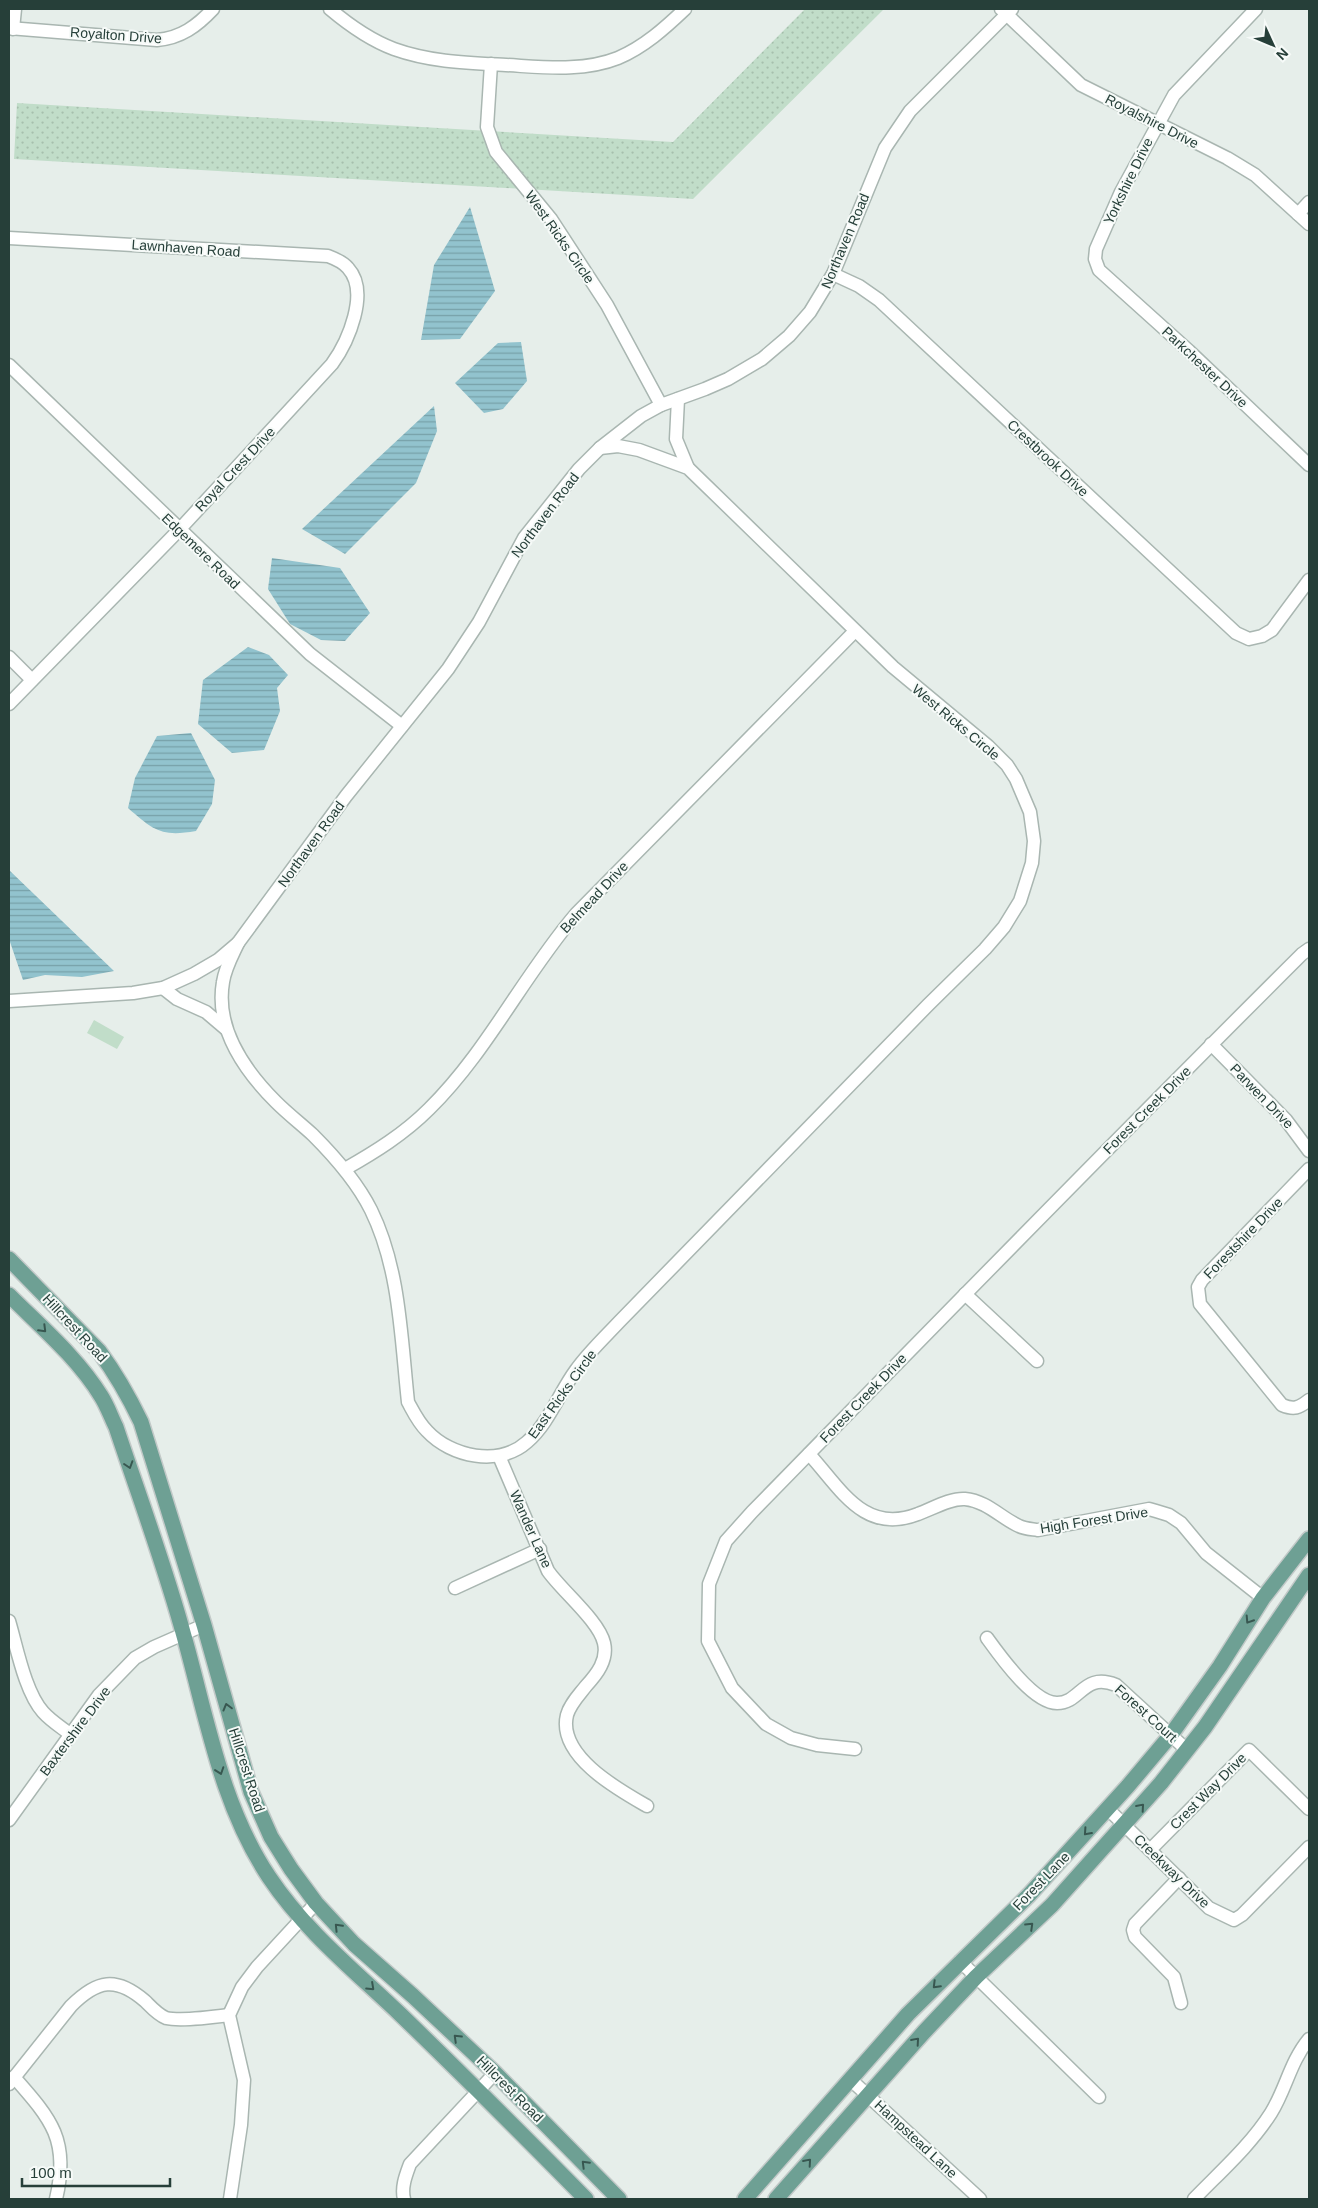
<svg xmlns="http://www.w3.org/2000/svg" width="1318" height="2208" font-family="Helvetica,sans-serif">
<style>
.grass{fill:url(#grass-dots)}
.pitch{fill:#c1ddc9}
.water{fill:url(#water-rules)}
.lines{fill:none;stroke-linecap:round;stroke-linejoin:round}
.minor-casing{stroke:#a9b6b1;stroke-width:15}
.major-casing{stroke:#c2c9c8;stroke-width:18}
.minor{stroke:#fff;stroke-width:12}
.major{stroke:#6ea094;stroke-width:15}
.oneway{stroke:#385750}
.labels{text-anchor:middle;stroke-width:4;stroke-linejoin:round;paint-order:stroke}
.street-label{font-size:14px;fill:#263f39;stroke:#f6faf8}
</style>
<defs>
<pattern id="grass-dots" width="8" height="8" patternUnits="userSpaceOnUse" patternTransform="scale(1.25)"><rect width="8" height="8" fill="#c1ddc9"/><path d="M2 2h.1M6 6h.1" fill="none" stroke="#a6bfad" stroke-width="1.8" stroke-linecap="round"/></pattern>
<pattern id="water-rules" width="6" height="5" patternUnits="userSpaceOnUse" patternTransform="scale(1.25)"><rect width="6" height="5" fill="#92c3ce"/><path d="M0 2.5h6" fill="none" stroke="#77a0a8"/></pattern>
</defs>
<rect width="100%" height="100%" fill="#e6eeea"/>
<path class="grass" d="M805,9H884L693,199L14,159L17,103L673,142Z"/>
<path class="pitch" d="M94,1020L124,1037L117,1049L87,1033Z"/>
<g class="water">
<path d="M470,207L495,291L460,339L421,340L434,265Z"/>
<path d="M521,342L527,381L503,409L484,413L455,383L498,343Z"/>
<path d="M434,406L437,431L416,483L345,554L302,529Z"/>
<path d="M272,558L340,568L370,613L345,641L321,640L290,624L268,589Z"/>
<path d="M248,647L269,655L288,675L277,688L280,711L264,750L232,753L198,724L203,680Z"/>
<path d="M191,733L215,780L212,804L196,831C162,837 154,831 128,808L135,778L157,736Z"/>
<path d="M9,870L114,971L82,977L45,975L23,980L9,939Z"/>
</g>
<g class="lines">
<defs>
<g id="minor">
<path d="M330,9C349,25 370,40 394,49C430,62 468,63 506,65C543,67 583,72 618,58C644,47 665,28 685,9"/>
<path d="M1001,9L1081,85L1227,158L1255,175L1309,224"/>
<path d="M1256,9L1174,95L1121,192L1096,249L1095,259L1099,270L1189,351L1309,465"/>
<path d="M9,28L157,40C181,38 197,26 213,9"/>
<path d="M13,29L15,9"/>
<path d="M491,64L487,127L496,152L551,219L607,305L661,405"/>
<path d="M1298,214L1309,202"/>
<path d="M9,238L328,256C336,259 343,262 348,268C370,292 348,342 332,364L179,530L9,704"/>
<path d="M833,274L859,286L879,300L1236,633L1249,639L1262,636L1272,630L1309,580"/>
<path d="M9,365L310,654L402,726"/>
<path d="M678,399L676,439L688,468"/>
<path d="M9,657L32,680"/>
<path d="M238,943C232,956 225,968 223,982C215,1028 245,1071 276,1102C288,1114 301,1124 313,1135C335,1157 357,1182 371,1210C400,1269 401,1338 408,1402C414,1413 418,1422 427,1431C451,1457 499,1467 527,1442C549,1423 559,1393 576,1370C588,1353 605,1337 619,1322L928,1005L985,949L1004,927L1020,901L1032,863L1034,841L1030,812L1016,779L1007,765L988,746L893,667L688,468L639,450L618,446L600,448"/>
<path d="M163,988L177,999L206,1012L226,1029"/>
<path d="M9,1001L133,993L163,988L194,974L218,960L238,943L346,796L448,669L479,622L524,538L579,469L600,448L641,416L661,405L705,389L728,379L762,359L789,336L810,312L833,274L885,148L910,111L1012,9"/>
<path d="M1211,1044L1286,1120L1309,1151"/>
<path d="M345,1169C375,1152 404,1134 429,1109C487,1052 523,976 576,914L855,631"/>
<path d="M1309,1169L1202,1280L1198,1287L1200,1304L1282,1405C1294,1410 1299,1408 1309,1400"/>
<path d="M965,1294L1037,1361"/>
<path d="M809,1454C841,1489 864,1535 918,1514C932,1509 950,1498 965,1499C987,1501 1001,1518 1019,1526C1025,1529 1032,1529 1038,1530L1149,1509L1156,1511L1169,1515L1181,1523L1206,1553L1263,1598"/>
<path d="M499,1456L548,1571C562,1591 599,1621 604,1643C608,1660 597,1674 586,1686C579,1695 570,1704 567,1715C557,1756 619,1790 647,1806"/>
<path d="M455,1588L540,1549"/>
<path d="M9,1621C17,1648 25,1692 43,1712C51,1721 61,1727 70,1734"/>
<path d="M987,1638C1000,1656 1033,1703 1057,1703C1081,1703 1083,1672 1116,1685L1187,1750"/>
<path d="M855,1749L817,1745L791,1738L766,1724L732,1688L708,1641L709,1584L726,1541L752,1512C935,1325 1117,1138 1302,954L1309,949"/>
<path d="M1108,1809L1209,1908L1234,1920L1242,1915L1309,1847"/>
<path d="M9,1820L99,1695L135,1658L154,1647L204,1625"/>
<path d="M1150,1850L1249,1750L1309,1809"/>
<path d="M1179,1878L1135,1924L1133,1930L1135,1937L1174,1977L1181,2003"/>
<path d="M960,1961L1099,2097"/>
<path d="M14,2077C51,2119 70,2140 56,2199"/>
<path d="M851,2080L980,2199"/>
<path d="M9,2084L71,2006C97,1980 116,1976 145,2001C151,2007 158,2015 166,2018C179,2021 214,2017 229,2015"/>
<path d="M230,2199L241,2125L244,2080L229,2015L242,1987L257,1967L316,1903"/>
<path d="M404,2199C401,2187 406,2175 410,2164L495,2073"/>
<path d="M1194,2199C1220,2172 1250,2146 1271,2113C1286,2089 1290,2062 1309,2039"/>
</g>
<g id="major">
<path d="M9,1259L99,1351C116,1374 129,1397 141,1422L204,1625L251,1792L271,1837L291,1869L316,1903L354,1944L413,1996L495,2073L619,2199"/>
<path d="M9,1295C40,1326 77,1357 101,1396C107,1405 111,1417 116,1427C139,1496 165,1566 184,1636C207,1718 221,1805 269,1877C305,1931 355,1971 401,2015C464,2076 525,2137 586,2199"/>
<path d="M745,2199L908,2014L1029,1895L1128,1786L1170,1736L1220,1666L1263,1598L1309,1539"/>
<path d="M776,2199L924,2032L976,1977L1052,1905L1161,1783L1205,1727L1309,1575"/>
</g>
</defs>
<use href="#minor" class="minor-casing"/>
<use href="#major" class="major-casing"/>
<use href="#minor" class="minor"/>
<use href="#major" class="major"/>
</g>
<defs><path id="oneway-chevron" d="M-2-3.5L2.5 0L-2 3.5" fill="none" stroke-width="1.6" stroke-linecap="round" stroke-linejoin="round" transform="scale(1.25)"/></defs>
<g class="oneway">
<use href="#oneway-chevron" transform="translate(43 1329) rotate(45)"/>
<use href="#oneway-chevron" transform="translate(129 1465) rotate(72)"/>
<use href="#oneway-chevron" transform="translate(1249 1620) rotate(123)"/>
<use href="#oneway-chevron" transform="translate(227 1707) rotate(-105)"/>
<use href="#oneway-chevron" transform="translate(220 1771) rotate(71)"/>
<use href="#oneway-chevron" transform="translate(1141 1807) rotate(-49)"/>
<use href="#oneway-chevron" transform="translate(1087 1832) rotate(132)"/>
<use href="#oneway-chevron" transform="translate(1030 1926) rotate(-44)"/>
<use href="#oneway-chevron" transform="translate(338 1927) rotate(-134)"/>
<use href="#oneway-chevron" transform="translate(936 1985) rotate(135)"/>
<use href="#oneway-chevron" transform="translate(371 1987) rotate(43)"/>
<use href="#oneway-chevron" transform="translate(457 2038) rotate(-136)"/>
<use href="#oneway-chevron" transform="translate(916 2041) rotate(-49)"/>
<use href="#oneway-chevron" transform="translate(808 2162) rotate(-49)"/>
<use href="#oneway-chevron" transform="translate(585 2164) rotate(-135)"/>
</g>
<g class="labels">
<g class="street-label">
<text transform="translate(116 35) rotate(4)" y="5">Royalton Drive</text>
<text transform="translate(1152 121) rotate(27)" y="5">Royalshire Drive</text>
<text transform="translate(1128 181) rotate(-64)" y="5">Yorkshire Drive</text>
<text transform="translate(560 237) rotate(55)" y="5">West Ricks Circle</text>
<text transform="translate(845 241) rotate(-67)" y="5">Northaven Road</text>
<text transform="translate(186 248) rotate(4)" y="5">Lawnhaven Road</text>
<text transform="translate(1205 367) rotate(43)" y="5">Parkchester Drive</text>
<text transform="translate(1048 458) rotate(43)" y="5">Crestbrook Drive</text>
<text transform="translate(235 469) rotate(-47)" y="5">Royal Crest Drive</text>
<text transform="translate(545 515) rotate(-53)" y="5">Northaven Road</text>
<text transform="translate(201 551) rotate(44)" y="5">Edgemere Road</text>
<text transform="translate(956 722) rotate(40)" y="5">West Ricks Circle</text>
<text transform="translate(311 844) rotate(-54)" y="5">Northaven Road</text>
<text transform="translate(594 897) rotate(-47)" y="5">Belmead Drive</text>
<text transform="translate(1262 1096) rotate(46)" y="5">Parwen Drive</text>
<text transform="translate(1147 1110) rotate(-45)" y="5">Forest Creek Drive</text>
<text transform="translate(1243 1238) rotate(-46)" y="5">Forestshire Drive</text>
<text transform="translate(75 1328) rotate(47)" y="5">Hillcrest Road</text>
<text transform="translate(562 1394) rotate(-54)" y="5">East Ricks Circle</text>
<text transform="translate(863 1398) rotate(-46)" y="5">Forest Creek Drive</text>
<text transform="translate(1094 1520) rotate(-9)" y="5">High Forest Drive</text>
<text transform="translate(531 1529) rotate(66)" y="5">Wander Lane</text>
<text transform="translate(1146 1713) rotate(42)" y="5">Forest Court</text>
<text transform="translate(75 1731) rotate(-53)" y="5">Baxtershire Drive</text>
<text transform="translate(247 1770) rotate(72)" y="5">Hillcrest Road</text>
<text transform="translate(1208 1791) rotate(-45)" y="5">Crest Way Drive</text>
<text transform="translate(1172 1871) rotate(44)" y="5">Creekway Drive</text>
<text transform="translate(1041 1881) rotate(-46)" y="5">Forest Lane</text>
<text transform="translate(510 2089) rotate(45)" y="5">Hillcrest Road</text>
<text transform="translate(916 2139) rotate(43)" y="5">Hampstead Lane</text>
</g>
</g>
<rect width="1318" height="2208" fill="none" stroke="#263f39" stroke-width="20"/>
<g transform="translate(1273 45) rotate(134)" stroke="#f6faf8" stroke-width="4" paint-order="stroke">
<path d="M0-4L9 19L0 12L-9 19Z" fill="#263f39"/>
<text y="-8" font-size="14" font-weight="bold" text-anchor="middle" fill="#263f39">N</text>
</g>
<path d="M22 2178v8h148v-8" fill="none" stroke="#263f39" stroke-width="2.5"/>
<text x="30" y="2178" font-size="15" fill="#263f39" stroke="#f6faf8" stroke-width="4" paint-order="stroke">100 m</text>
</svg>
